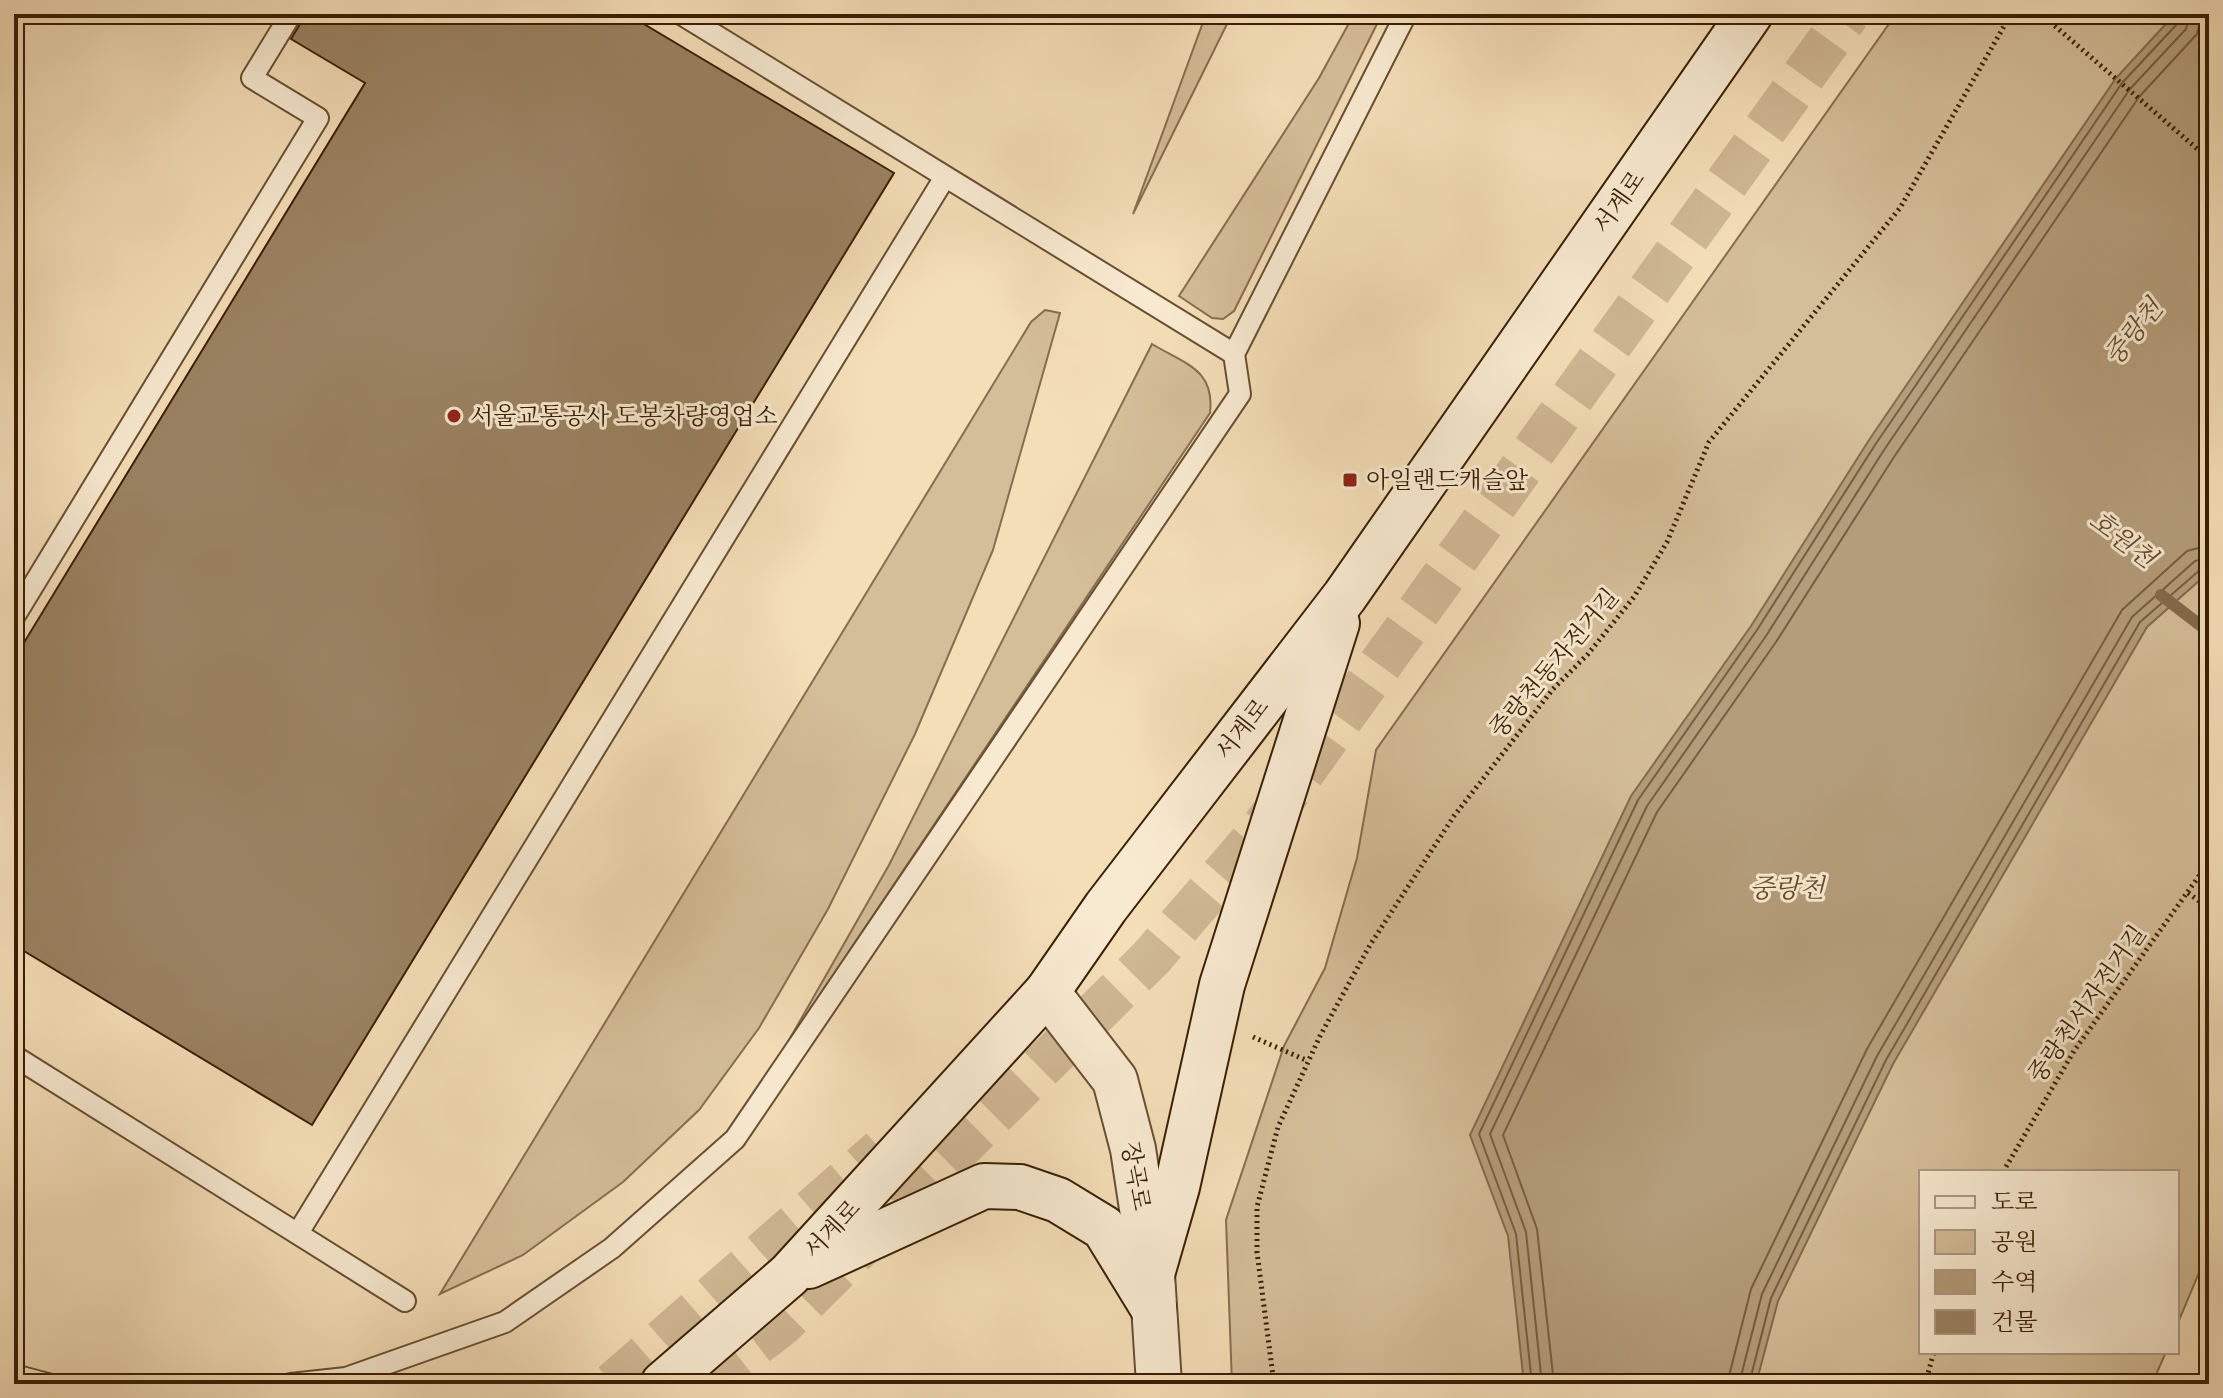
<svg xmlns="http://www.w3.org/2000/svg" width="2223" height="1398" font-family="'Libre Caslon Text','Noto Serif KR',serif">
<style>
.green{fill:#d4be99;stroke:#866e4e;stroke-width:2}
.water{fill:#b49d7b;stroke:#836b4b;stroke-width:2}
.lines{fill:none;stroke-linecap:round;stroke-linejoin:round}
.shore{stroke:#765e40;stroke-width:2}
.stream{stroke:#836b4b;stroke-width:12}
.building{fill:#9a8262;stroke:#391f04;stroke-width:2}
.trunk-tunnel{stroke:#cfb894;stroke-width:44;stroke-dasharray:44 22;stroke-linecap:butt}
.service-casing{stroke:#684f31;stroke-width:24}
.tertiary-casing{stroke:#684f31;stroke-width:48}
.secondary-casing{stroke:#391f04;stroke-width:48}
.path{stroke:#391f04;stroke-width:5;stroke-dasharray:2 4;stroke-linecap:butt}
.service{stroke:#f8ead1;stroke-width:20}
.tertiary{stroke:#f8ead1;stroke-width:44}
.secondary{stroke:#f8ead1;stroke-width:44}
.poi-dot{fill:#8f2418;stroke:#f8ead1;stroke-width:3}
.labels{text-anchor:middle;stroke-width:6;stroke-linejoin:round;paint-order:stroke}
.street-label{font-size:24px;fill:#391f04;stroke:#f8ead1}
.poi-label{font-size:24px;fill:#391f04;stroke:#f8ead1;text-anchor:start}
.water-label{font-size:26px;font-style:italic;fill:#644b2e;stroke:#f8ead1}
</style>
<rect width="100%" height="100%" fill="#f4deb8"/>
<filter id="stains"><feTurbulence type="fractalNoise" baseFrequency=".0025" numOctaves="4"/><feColorMatrix values="0 0 0 0 .2 0 0 0 0 .09 0 0 0 0 .02 0 0 0 .5 -.17"/></filter>
<radialGradient id="worn" r=".72"><stop offset=".6" stop-color="#630" stop-opacity="0"/><stop offset="1" stop-color="#630" stop-opacity=".3"/></radialGradient>
<g class="green">
<path d="M1206,14H1232L1133,214Z"/>
<path d="M1354,14H1382L1234,311L1223,319L1212,318L1179,296L1319,78Z"/>
<path d="M1896,14H2209V1249L2177,1325V1172H1921V1352H2166L2152,1384H1232L1226,1220L1284,1046L1325,968L1357,858L1376,750Z"/>
<path d="M1045,310L1060,313L993,550L915,734L828,909L759,1028L699,1110L623,1182L523,1255L440,1294L1031,322Z"/>
<path d="M1152,344C1185,364 1215,369 1210,413L785,1047L889,865Z"/>
</g>
<path class="water" d="M2175,14H2209V572L2147,627L1893,1064L1778,1301L1756,1384H1524L1508,1236L1470,1135L1631,796L1751,626L1869,440L2116,78Z"/>
<g class="lines">
<g class="shore">
<path d="M1532,1384L1516,1234L1479,1134L1638,800L1757,630L1875,445L2122,83L2178,23L2180,14"/>
<path d="M1542,1384L1526,1232L1490,1134L1647,806L1766,636L1884,450L2130,89L2186,29L2190,14"/>
<path d="M1554,1384L1537,1229L1503,1135L1657,812L1776,642L1894,457L2139,97L2197,34L2202,14"/>
<path d="M1727,1384L1751,1289L1867,1049L2122,610L2187,551L2209,545"/>
<path d="M1739,1384L1762,1294L1877,1056L2132,617L2195,561L2209,557"/>
<path d="M1749,1384L1771,1298L1886,1060L2140,622L2201,569L2209,567"/>
</g>
<path class="stream" d="M2161,595L2209,632"/>
</g>
<path class="building" d="M306,14H627L894,173L312,1125L14,945V659L365,83L291,39Z"/>
<g class="lines">
<g class="trunk-tunnel">
<path d="M613,1384L881,1150"/>
<path d="M704,1384L782,1324L1151,958L1259,833L1848,14"/>
</g>
<defs>
<g id="service">
<path d="M681,14L1234,354"/>
<path d="M14,617L318,118L252,78L291,14"/>
<path d="M14,1056L405,1301"/>
<path d="M298,1233L945,177"/>
<path d="M14,1375L48,1384"/>
<path d="M291,1384L346,1378L505,1322L612,1248L735,1139L1240,394L1234,354L1406,14"/>
</g>
<path id="tertiary" d="M1047,992L1115,1080L1133,1149L1152,1274L1159,1384"/>
<g id="secondary">
<path d="M809,1266L984,1186L1020,1187L1058,1200L1104,1228L1153,1308"/>
<path d="M1152,1274L1177,1187L1222,985L1337,623"/>
<path d="M663,1384L789,1275L1047,992L1106,907L1345,596L1750,14"/>
</g>
</defs>
<use href="#service" class="service-casing"/>
<use href="#tertiary" class="tertiary-casing"/>
<use href="#secondary" class="secondary-casing"/>
<g class="path">
<path d="M2041,14L2209,159"/>
<path d="M2188,893L2209,908"/>
<path d="M1253,1037L1308,1061"/>
<path d="M2003,1172L2074,1051L2209,862"/>
<path d="M1274,1384L1257,1252V1207L1278,1127L1320,1036L1370,945L1454,816L1553,689L1588,654L1634,597L1667,542L1709,442L1900,208L2011,14"/>
<path d="M1925,1384L1934,1352"/>
</g>
<use href="#service" class="service"/>
<use href="#tertiary" class="tertiary"/>
<use href="#secondary" class="secondary"/>
</g>
<g class="poi-dot">
<circle cx="454" cy="416" r="8"/>
<rect x="1342" y="472" width="16" height="16" rx="4"/>
</g>
<g class="labels">
<g class="street-label">
<text transform="translate(1619 202) rotate(-55)" y="8">서계로</text>
<text transform="translate(1554 663) rotate(-50)" y="8">중랑천동자전거길</text>
<text transform="translate(1242 729) rotate(-52)" y="8">서계로</text>
<text transform="translate(2087 1004) rotate(-55)" y="8">중랑천서자전거길</text>
<text transform="translate(1136 1176) rotate(80)" y="8">장곡로</text>
<text transform="translate(832 1229) rotate(-47)" y="8">서계로</text>
</g>
<g class="poi-label">
<text x="470" y="424">서울교통공사 도봉차량영업소</text>
<text x="1366" y="488">아일랜드캐슬앞</text>
</g>
<g class="water-label">
<text transform="translate(2133 332) rotate(-51)" y="9">중랑천</text>
<text transform="translate(2123 539) rotate(37)" y="9">호원천</text>
<text x="1787" y="897">중랑천</text>
</g>
</g>
<rect width="2223" height="1398" fill="none" stroke="#f4deb8" stroke-width="48"/>
<rect x="16" y="16" width="2191" height="1366" fill="none" stroke="#391f04" stroke-width="4"/>
<rect x="24" y="24" width="2175" height="1350" fill="none" stroke="#391f04" stroke-width="2"/>
<rect x="1919" y="1170" width="260" height="184" fill="#f8ead1" stroke="#ac997f" stroke-width="2"/>
<rect x="1935" y="1196" width="40" height="12" fill="#f8ead1" stroke="#ac997f" stroke-width="2"/>
<text x="1991" y="1210" font-size="24" fill="#391f04">도로</text>
<rect x="1935" y="1230" width="40" height="24" fill="#d4be99" stroke="#ac997f" stroke-width="2"/>
<text x="1991" y="1250" font-size="24" fill="#391f04">공원</text>
<rect x="1935" y="1270" width="40" height="24" fill="#b49d7b" stroke="#ac997f" stroke-width="2"/>
<text x="1991" y="1290" font-size="24" fill="#391f04">수역</text>
<rect x="1935" y="1310" width="40" height="24" fill="#9a8262" stroke="#ac997f" stroke-width="2"/>
<text x="1991" y="1330" font-size="24" fill="#391f04">건물</text>
<rect width="100%" height="100%" filter="url(#stains)"/>
<rect width="100%" height="100%" fill="url(#worn)"/>
</svg>
